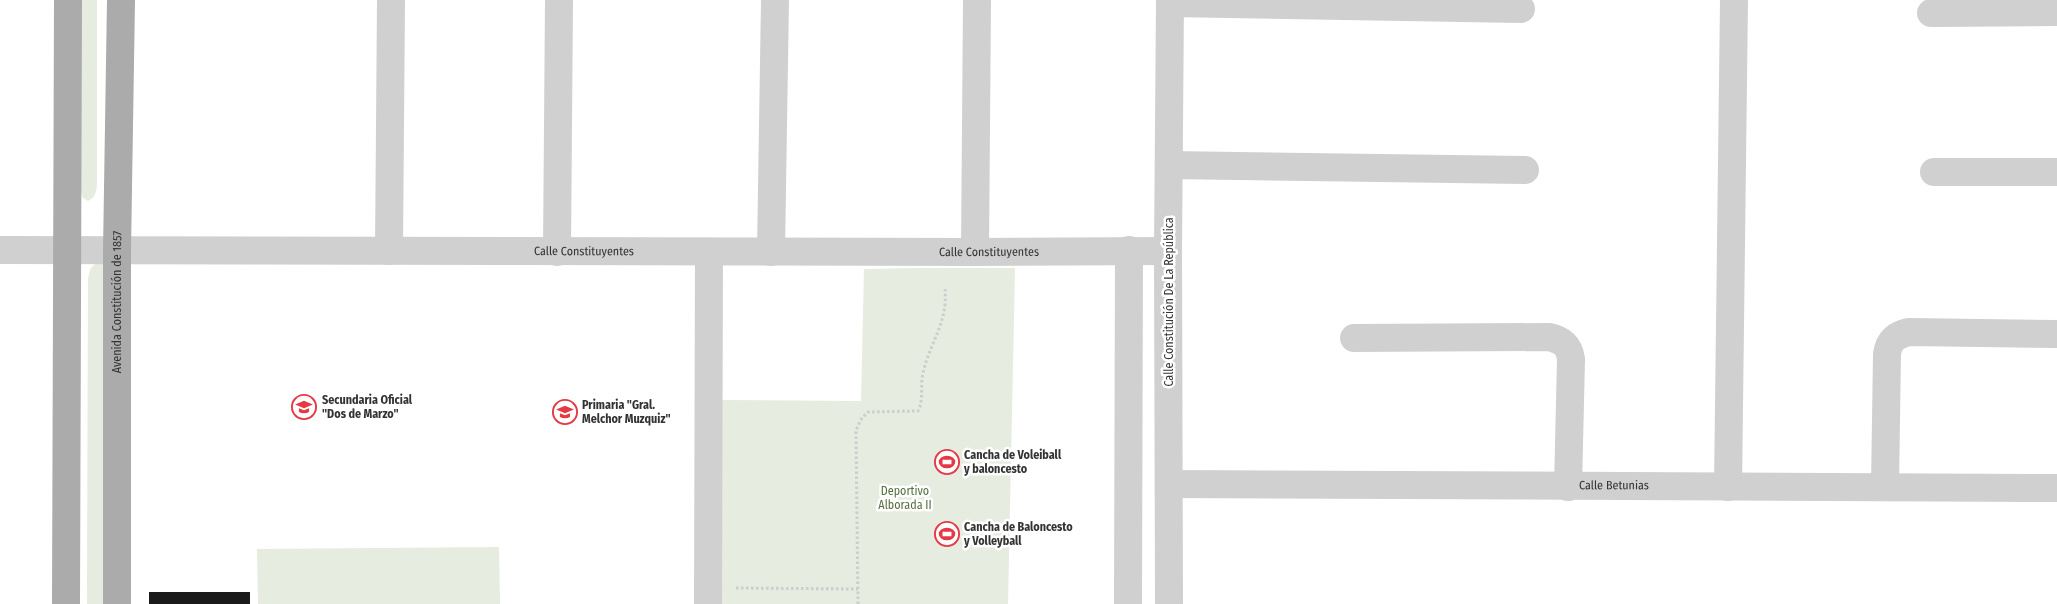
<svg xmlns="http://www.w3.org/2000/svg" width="2057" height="604" font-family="'Fira Sans Condensed',sans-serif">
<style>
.green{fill:#e6ecdf}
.building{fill:#1a1a1a}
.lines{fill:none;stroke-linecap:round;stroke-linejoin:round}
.path{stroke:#cdcdcd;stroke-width:3;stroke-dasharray:2.5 2.5;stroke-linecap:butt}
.minor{stroke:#d0d0d0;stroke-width:28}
.major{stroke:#ababab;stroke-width:28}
.labels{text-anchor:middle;stroke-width:5;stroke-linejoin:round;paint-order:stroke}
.street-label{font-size:12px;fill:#333;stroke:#fff}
.poi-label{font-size:12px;font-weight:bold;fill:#333;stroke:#fff;text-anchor:start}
.park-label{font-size:12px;fill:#56703f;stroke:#fff}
</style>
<rect width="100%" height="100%" fill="#fff"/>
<g class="green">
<path d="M81,0H97V179C97,187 97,197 88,201L83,198L80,189Z"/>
<path d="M98,263L103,264L107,604H87L88,279C89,272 90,266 98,263Z"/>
<path d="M920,268H1015L1008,604H720L718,400L861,401L864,269Z"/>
<path d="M499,547L500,604H258L257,549Z"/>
</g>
<rect class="building" x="149" y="592" width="101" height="12"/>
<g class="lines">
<g class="path">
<path d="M736,588L858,589"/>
<path d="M858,604L856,430L862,418L868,412L918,411C924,400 920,386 923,373C930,342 948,323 945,289"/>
</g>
<g class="minor">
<path d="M1170,3L1521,9"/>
<path d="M1931,13L2057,12"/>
<path d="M1169,165L1525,170"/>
<path d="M1934,172H2057"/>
<path id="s1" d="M0,250L975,252L1168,251"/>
<path d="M389,251L391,0"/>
<path d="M557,252L559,0"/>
<path d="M771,252L775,0"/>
<path d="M975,252L977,0"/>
<path d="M1354,338L1549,337C1562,340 1569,345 1571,359L1568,487"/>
<path id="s2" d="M1170,484C1465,486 1761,484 2057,488"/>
<path d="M1885,486L1887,354C1889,340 1896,335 1909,332L2057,334"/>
<path d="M1728,487L1734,0"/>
<path d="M708,604L709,252"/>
<path d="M1128,604L1129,250"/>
<path d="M1169,604L1168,251L1170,0"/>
</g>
<g class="major">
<path d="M66,604L68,0"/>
<path id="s3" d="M117,604V251L121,0"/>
</g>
</g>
<defs>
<symbol id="school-ring" viewBox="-11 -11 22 22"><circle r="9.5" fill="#fff" stroke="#e63946" stroke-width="1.5"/><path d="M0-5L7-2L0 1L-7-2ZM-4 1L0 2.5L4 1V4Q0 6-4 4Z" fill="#e63946"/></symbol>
<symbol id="stadium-ring" viewBox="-11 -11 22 22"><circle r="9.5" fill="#fff" stroke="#e63946" stroke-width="1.5"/><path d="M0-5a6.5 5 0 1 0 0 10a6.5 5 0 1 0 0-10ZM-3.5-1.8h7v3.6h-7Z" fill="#e63946"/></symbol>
</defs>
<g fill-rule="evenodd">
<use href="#school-ring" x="290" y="393" width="28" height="28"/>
<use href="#school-ring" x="551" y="398" width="28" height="28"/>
<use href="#stadium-ring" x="933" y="448" width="28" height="28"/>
<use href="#stadium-ring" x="933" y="520" width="28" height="28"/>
</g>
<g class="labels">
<g class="street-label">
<text dy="4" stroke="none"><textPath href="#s1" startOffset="584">Calle Constituyentes</textPath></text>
<text dy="4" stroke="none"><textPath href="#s1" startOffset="989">Calle Constituyentes</textPath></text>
<text dy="4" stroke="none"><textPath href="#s3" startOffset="302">Avenida Constitución de 1857</textPath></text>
<text transform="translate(1169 302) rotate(-90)" y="4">Calle Constitución De La República</text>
<text dy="4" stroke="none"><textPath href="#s2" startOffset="444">Calle Betunias</textPath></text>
</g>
<g class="poi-label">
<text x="322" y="404">Secundaria Oficial<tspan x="322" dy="14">"Dos de Marzo"</tspan></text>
<text x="582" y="409">Primaria "Gral.<tspan x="582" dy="14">Melchor Muzquiz"</tspan></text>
<text x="964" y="459">Cancha de Voleiball<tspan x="964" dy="14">y baloncesto</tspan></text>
<text x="964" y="531">Cancha de Baloncesto<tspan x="964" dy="14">y Volleyball</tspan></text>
</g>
<g class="park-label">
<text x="905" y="495">Deportivo<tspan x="905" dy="14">Alborada II</tspan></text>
</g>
</g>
</svg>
